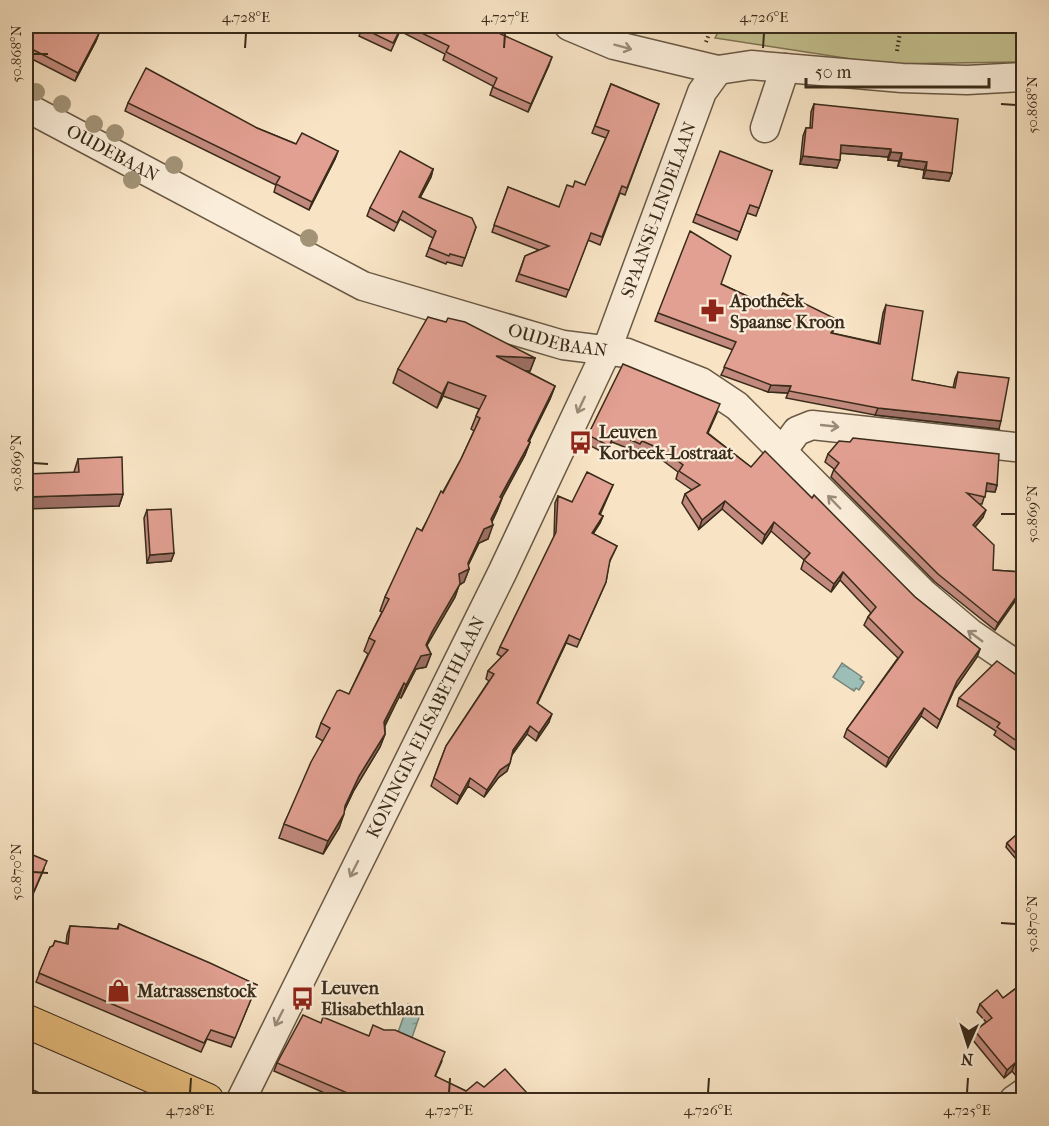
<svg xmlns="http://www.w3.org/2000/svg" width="1049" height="1126" font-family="'IM FELL French Canon',serif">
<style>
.green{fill:#c4c290;stroke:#7e7655;stroke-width:1.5}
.water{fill:url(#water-ripples);stroke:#758378;stroke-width:1.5}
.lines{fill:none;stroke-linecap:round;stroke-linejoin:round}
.street-casing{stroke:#695945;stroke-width:31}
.primary-casing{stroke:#392b1a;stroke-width:35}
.path{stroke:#392b1a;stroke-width:4;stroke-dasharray:1.5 3;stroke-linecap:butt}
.street{stroke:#faedd9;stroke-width:28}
.primary{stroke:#ecc282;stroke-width:33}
.tree{fill:#a29377}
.wall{fill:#c28a7e;stroke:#392b1a;stroke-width:1.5}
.shaded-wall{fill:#9e7066;stroke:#392b1a;stroke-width:1.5}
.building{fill:#e2a092;stroke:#392b1a;stroke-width:1.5}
.oneway{stroke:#9a8c7a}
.ticks{fill:none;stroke:#392b1a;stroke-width:2}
.labels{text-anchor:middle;stroke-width:4.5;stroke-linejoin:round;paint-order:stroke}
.street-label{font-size:18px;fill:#392b1a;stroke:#faedd9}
.poi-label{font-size:18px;font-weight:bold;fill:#392b1a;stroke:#faedd9;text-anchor:start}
.neatline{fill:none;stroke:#392b1a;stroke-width:2}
.ticks-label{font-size:15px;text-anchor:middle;fill:#392b1a}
</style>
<defs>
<pattern id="water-ripples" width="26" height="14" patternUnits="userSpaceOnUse" patternTransform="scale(1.5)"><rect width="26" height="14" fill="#9dbeb7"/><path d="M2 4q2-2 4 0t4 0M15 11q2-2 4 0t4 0" fill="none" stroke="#819b94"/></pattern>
</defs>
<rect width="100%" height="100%" fill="#f8e4c5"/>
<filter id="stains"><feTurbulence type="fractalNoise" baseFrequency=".00333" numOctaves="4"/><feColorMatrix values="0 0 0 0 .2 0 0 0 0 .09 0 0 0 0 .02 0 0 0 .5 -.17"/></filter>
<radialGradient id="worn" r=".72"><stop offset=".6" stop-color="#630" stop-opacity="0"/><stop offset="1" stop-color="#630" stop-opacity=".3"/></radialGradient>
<path class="green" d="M721,26H1023V62L884,64L715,38Z"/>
<g class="water">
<path d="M842,663L862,677L860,679L864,682L859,690L856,688L854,691L833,677Z"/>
<path d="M408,1004L422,1009L410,1043L396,1038Z"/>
</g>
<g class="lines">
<defs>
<g id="street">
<path d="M569,26L614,45L718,70L751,65L902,78L967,80L1024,77"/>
<path id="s1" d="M26,107L363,286L563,345L627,353L701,382L737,406L924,594L970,633L1024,670"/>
<path d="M765,128L785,68"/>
<path d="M783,450L797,431L812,425L1024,448"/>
<path id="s2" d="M241,1100L502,573L606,352L702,92L718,70"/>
<path d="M1014,1100L1024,1093"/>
</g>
<path id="primary" d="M26,1021L207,1100"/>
</defs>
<use href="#street" class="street-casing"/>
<use href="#primary" class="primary-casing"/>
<g class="path">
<path d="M706,42L712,26"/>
<path d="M897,51L901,26"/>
</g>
<use href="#street" class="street"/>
<use href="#primary" class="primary"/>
</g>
<g class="tree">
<circle cx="36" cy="92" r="9"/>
<circle cx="62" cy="104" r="9"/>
<circle cx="94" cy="124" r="9"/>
<circle cx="115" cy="133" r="9"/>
<circle cx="174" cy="165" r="9"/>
<circle cx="132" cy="180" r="9"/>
<circle cx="309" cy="238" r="9"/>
</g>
<g class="wall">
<path d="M26,26L99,33L96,41L75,81L26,56Z"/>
<path d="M363,26H498L495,31L549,65L528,112L490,95L493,86L443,60L445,54L400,31L391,51L359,36Z"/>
<path d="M611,84L659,104L625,195L620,193L600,245L588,240L566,297L516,281L525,256L539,250L492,232L508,187L559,207L573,187L585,185L606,138L592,133Z"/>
<path d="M128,103L257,128L296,144L338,151L335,159L309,210L274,192L276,185L125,111Z"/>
<path d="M814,104L952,173L949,181L923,178L924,170L898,166L899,161L888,160V157L841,153L837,168L800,164L803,136L806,128H810L811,112Z"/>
<path d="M433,169L431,177L420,198L476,227L462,266L447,262L446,264L426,256L433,238L400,219L394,231L367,216L370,208Z"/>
<path d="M772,171L756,216L747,213L737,240L693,222L696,214Z"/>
<path d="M721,284L775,309L835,328L832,333L878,343L883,313L886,305L912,380L953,388L955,379L958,372L999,429L875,415L786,398L788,393L768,392L721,375L733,350L655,321L658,313Z"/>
<path d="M535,358L530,371H526L555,386L550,399L529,441L530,442L525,455L502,498L497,511L492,522L488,539L479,543L468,565L469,569L464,582L459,585L455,597L427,645L431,654L426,667L416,669L401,698L399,697L385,726V734L380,747L354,790L345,809L339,828L323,854L279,838L284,824L323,741L316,737L321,723L349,694L368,654L364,651L369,638L382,612L380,611L385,597L461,459L474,431L471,429L479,409L443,396L437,408L393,383L398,369Z"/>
<path d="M717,413L708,433L751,467L812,498L915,597L980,649L977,657L954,690L937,728L921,716L886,767L844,737L847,729L898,658L864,625L868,617L871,613L840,580L831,592L801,569L804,560L771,531L762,544L722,509L699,529L682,503L685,494L692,490L676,479L678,472L662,460L639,449L637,452L612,442L606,454L585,443L588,435Z"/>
<path d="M828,454L997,485L995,492L986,491L982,504H979L983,517L975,527L993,570L1023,572L995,630L935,582L831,477L834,469L825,462Z"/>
<path d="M78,459L123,494L119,506L74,472Z"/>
<path d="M613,485L600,515L603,516L600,523L593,534L617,546L609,563L606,582L603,589L577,647L566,643L537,704L549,722L536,741L527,734L512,755L507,771L498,778L484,797L468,786L457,804L431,786L446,746L489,681L486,679L488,671L502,657L497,654L500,647L554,538L555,503L558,496L572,502Z"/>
<path d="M147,510L174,553L171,561L147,563L144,518Z"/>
<path d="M1023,635V651L1018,646L1021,638Z"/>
<path d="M1018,676L1023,744L1018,752L994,735L996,731L957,706L959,698Z"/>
<path d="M1023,829V862L1021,865L1006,847L1007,843Z"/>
<path d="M26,852L44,869L31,899L26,896Z"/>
<path d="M119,924L257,985L231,1047L207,1039L201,1052L36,982L50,947L53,946L55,941L66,944L67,935L70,926L117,929Z"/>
<path d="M1023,983V1072L1017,1077L1012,1071L1004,1078L972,1039L975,1031L986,1022L977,1012L980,1004L1003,998Z"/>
<path d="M321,1023L369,1036L442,1061L435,1077L466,1091L484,1087L527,1093L544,1101H343L274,1071L277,1063Z"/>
</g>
<g class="shaded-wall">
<path d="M99,33L96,41L75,81L78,73Z"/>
<path d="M552,57L549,65L528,112L531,104Z"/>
<path d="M841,145L891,149L888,157L838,153Z"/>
<path d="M338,151L335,159L309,210L312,202Z"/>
<path d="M891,152L902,153L899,161L888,160Z"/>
<path d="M803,156L840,160L837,168L800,164Z"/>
<path d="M901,159L927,162L924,170L898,166Z"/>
<path d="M433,169L431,177L416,205L419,197Z"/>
<path d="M926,170L952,173L949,181L923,178Z"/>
<path d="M496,356L535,358L530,371L491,369Z"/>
<path d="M448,382L443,396L437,408L442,394Z"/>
<path d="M771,385L791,386L788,393L768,392Z"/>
<path d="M555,386L550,399L523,454L528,441Z"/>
<path d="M878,408L1001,421L999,429L875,415Z"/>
<path d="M530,442L525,455L495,510L500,497Z"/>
<path d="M987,483L997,485L995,492L984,491Z"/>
<path d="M123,494L119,506L26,509V497Z"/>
<path d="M502,498L497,511L489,527L493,525L488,539L479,543L466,570L469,569L464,582L459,585L455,597L427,645L423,655L431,654L426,667L416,669L401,698L406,685L426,645L459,574L468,563L484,529L491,519Z"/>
<path d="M725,501L722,509L699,529L702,520Z"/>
<path d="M986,510L983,517L970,533L973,525Z"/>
<path d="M603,516L600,523L589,540L592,533Z"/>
<path d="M774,522L771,531L762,544L765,535Z"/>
<path d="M174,553L171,561L147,563L150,555Z"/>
<path d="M843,572L840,580L831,592L834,584Z"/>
<path d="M1023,587V590L995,630L998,623Z"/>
<path d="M569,635L566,643L534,711L537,703Z"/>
<path d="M980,649L977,657L954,690L937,728L957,681Z"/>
<path d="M404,683L399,697L379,736L384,722Z"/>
<path d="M924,708L921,716L886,767L889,758Z"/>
<path d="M552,714L549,722L536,741L539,733Z"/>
<path d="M530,726L527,734L510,757L513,750Z"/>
<path d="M385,734L380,747L354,790L340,819L345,806L359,776Z"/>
<path d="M510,763L507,771L498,778L484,797L487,790L500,770Z"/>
<path d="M470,778L468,786L457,804L460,796Z"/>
<path d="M344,814L339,828L323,854L328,841Z"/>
<path d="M1015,1063L1012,1071L1004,1078L1007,1070Z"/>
<path d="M1023,1066V1072L1017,1077L1020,1069Z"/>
</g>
<g class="building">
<path d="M26,26H86L99,33L78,73L26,46Z"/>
<path d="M363,26H402L393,43L362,28Z"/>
<path d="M407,26H497L494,31L552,57L531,104L493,87L497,78L446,52L449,46Z"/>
<path d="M146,68L257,128L296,144L302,133L338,151L312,202L276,184L280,177L128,103Z"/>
<path d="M611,84L659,104L627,188L622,186L602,237L591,233L569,290L519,274L525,256L549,246L494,225L508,187L559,207L567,185L573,187L575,181L585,185L609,131L595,126Z"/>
<path d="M814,104L958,119L952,173L926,170L927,162L901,159L902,153L891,152V149L841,145L840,160L803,156L806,128H812Z"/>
<path d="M400,151L433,169L419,197L472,218L476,227L465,258L450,254L449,256L429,248L436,231L403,211L397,223L370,208Z"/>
<path d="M720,151L772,171L759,208L750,205L740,232L696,214Z"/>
<path d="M690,231L731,256L721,284L775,309L783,293L838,320L831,333L880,344L886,305L923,311L912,380L955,388L958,372L1009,378L1001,421L878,408L789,391L791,386L771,385L724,367L736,342L658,313Z"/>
<path d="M428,317L446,322L448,318L465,322L535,358L496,356L555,386L528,441L530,442L500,497L502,498L491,519L493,525L484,529L468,563L469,569L459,574L460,584L432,632L426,645L431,654L421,656L406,685L404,683L384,722L385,734L359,776L345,806L344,814L328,841L284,824L311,762L330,728L321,723L337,691L340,690L349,694L375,641L369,638L389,599L385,597L417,528L422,531L441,491L443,493L461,459L480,418L476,416L486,396L448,382L442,394L398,369Z"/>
<path d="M623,364L720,404L707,433L751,467L765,451L812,498L814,495L915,597L980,649L957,681L940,720L924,708L889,758L847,729L903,652L868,617L876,607L843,572L834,584L804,560L810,553L774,522L765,535L725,501L702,520L685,494L700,485L679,471L683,465L665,451L642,441L640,444L615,433L609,446L588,435Z"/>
<path d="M853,438L999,454L997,485L987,483L985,497L967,493L986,510L973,525L994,545L993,570L1023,572V587L998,623L938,574L834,470L839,463L828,454L839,441L850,442Z"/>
<path d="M122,457L123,494L26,497V474L79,472L78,459Z"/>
<path d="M587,472L613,485L599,514L603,516L592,533L617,546L610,560L606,582L580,640L569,635L537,703L552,714L539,733L530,726L513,750L510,763L500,770L487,790L470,778L460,796L434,778L446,746L494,674L488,671L508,650L500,647L556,532L558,496L572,502Z"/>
<path d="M171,509L174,553L150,555L147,510Z"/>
<path d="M997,661L1018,676L1023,678V740L1021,744L997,727L1000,723L959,698Z"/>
<path d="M1023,829V860L1022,861L1007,843Z"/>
<path d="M26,852L47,861L34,891L26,887Z"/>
<path d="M119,924L210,963L257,985L235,1038L211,1030L204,1043L39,973L50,947L53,946L55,941L68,944L70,926L118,929Z"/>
<path d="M1023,983V1066L1020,1069L1015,1063L1007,1070L975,1031L992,1018L980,1004L997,990L1003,998Z"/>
<path d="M303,1015L321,1023L323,1017L369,1036L373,1025L384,1030H395L445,1052L435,1076L466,1091L477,1082L484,1087L505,1069L527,1093L544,1101H366L277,1063Z"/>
<path d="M33,1090L57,1101H28Z"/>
</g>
<defs><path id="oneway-shaft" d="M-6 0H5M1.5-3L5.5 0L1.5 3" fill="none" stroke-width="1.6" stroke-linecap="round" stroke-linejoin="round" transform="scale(1.5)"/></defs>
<g class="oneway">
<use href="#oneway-shaft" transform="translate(623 47) rotate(15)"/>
<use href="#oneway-shaft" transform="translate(581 405) rotate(115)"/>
<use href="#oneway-shaft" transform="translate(830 426) rotate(6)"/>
<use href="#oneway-shaft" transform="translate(834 502) rotate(-134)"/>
<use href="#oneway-shaft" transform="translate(975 636) rotate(-144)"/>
<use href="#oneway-shaft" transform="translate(354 869) rotate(117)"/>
<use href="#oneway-shaft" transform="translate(279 1018) rotate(117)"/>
</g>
<path class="ticks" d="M245,48L246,33M504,48L505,33M763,48L764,33M33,54H48M1001,104L1016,105M33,463L48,464M1001,514H1016M33,872L48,873M1001,923L1016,924M190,1093L191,1078M449,1093L450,1078M708,1093L709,1078M967,1093L968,1078"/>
<defs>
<symbol id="pharmacy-bare" viewBox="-9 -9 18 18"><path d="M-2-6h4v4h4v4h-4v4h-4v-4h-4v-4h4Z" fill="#8f2418" stroke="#faedd9" stroke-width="2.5" paint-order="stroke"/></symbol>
<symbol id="bus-bare" viewBox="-9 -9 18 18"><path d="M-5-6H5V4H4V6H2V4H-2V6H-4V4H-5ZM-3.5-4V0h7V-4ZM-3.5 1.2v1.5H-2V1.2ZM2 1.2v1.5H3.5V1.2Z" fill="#8f2418" stroke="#faedd9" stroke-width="2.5" paint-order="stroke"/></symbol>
<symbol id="shop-bare" viewBox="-9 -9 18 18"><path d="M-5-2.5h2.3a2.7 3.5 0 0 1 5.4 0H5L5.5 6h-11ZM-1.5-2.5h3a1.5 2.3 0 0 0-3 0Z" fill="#8f2418" stroke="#faedd9" stroke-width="2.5" paint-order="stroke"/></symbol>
</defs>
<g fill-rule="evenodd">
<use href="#pharmacy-bare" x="696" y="294" width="33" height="33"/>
<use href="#bus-bare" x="564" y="426" width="33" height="33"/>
<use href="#shop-bare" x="102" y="974" width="33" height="33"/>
<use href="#bus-bare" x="286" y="982" width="33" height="33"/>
</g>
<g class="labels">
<g class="street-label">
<text dy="6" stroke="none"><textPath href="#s1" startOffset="98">OUDEBAAN</textPath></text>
<text dy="6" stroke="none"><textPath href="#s2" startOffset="984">SPAANSE-LINDELAAN</textPath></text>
<text dy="6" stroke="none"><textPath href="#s1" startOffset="584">OUDEBAAN</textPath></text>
<text dy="6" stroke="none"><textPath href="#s2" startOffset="416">KONINGIN ELISABETHLAAN</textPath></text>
</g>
<g class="poi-label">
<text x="730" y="307">Apotheek<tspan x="730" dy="21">Spaanse Kroon</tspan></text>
<text x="599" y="438">Leuven<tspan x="599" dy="21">Korbeek-Lostraat</tspan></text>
<text x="321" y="994">Leuven<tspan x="321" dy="21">Elisabethlaan</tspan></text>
<text x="137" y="997">Matrassenstock</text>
</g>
</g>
<rect width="1049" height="1126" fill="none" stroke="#f8e4c5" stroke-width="66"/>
<g transform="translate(968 1045) rotate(183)" stroke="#faedd9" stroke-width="4.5" paint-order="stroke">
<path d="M0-4.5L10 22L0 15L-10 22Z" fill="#392b1a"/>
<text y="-9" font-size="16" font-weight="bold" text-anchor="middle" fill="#392b1a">N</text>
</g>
<path d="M806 78v9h183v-9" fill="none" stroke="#392b1a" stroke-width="3"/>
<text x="815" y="78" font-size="18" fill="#392b1a" stroke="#faedd9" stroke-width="4.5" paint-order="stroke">50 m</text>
<rect x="33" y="33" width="983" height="1060" class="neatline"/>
<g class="ticks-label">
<text x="246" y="22">4.728°E</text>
<text x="505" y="22">4.727°E</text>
<text x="764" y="22">4.726°E</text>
<text transform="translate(16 54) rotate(-90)" y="5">50.868°N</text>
<text transform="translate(1032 105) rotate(-90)" y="5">50.868°N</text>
<text transform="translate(16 463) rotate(-90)" y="5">50.869°N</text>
<text transform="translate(1032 514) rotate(-90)" y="5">50.869°N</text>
<text transform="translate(16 872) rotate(-90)" y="5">50.870°N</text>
<text transform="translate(1032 924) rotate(-90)" y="5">50.870°N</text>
<text x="190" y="1115">4.728°E</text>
<text x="449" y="1115">4.727°E</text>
<text x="708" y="1115">4.726°E</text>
<text x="967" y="1115">4.725°E</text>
</g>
<rect width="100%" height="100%" filter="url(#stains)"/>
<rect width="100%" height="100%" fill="url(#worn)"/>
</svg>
